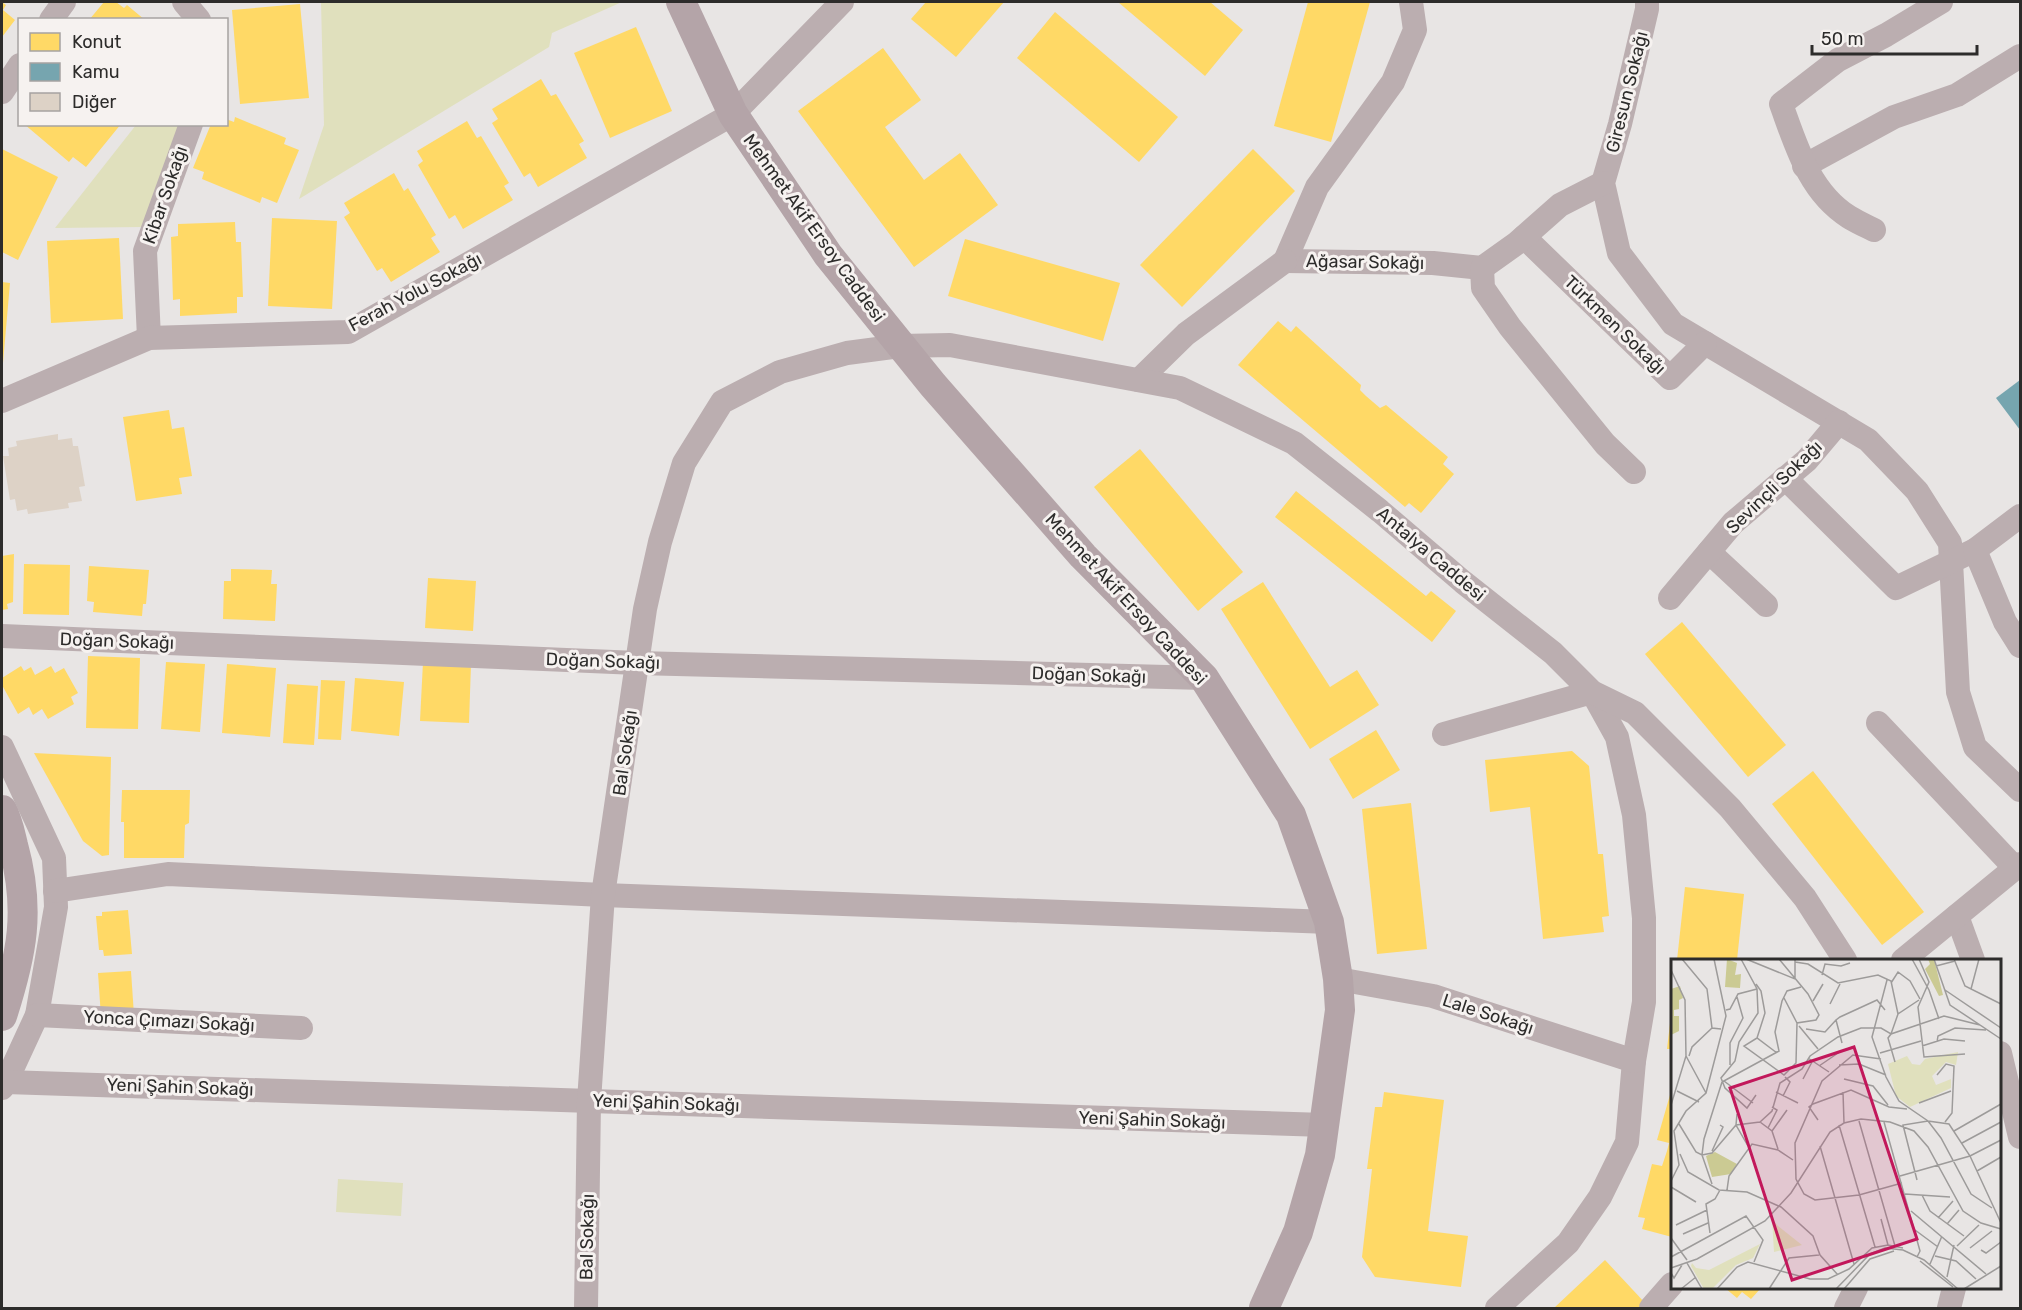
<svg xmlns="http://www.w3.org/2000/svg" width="2022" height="1310" font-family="Rubik,sans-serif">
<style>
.park{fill:#e0e0bd}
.homes{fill:#ffd966}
.public{fill:#76a5af}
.building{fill:#ddd2c6}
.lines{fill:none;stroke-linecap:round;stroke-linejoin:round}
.minor{stroke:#bbaeb0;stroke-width:24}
.major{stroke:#b4a4a8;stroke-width:30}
.labels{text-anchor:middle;stroke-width:6;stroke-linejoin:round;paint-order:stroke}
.street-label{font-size:18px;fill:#2d2c2b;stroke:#f6f2f0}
.inset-road{fill:none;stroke:#9d9b9a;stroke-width:1.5}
.view{fill:#c2185b;fill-opacity:0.15;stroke:#c2185b;stroke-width:3}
.inset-edge{fill:none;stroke:#2d2c2b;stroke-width:3}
</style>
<rect width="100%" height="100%" fill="#e8e5e4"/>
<g class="park">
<path d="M321,2H622L552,33L549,47L299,199L324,125Z"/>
<path d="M136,125H180L143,227L55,228Z"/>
<path d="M338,1179L403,1183L401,1216L336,1212Z"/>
</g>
<g class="homes">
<path d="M2,2L6,5L3,10L15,20L2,37Z"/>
<path d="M104,2H116L124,8L127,5L145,20H89Z"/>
<path d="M926,2H1004L956,57L911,19Z"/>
<path d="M1118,2H1210L1243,30L1205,76Z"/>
<path d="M1308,2H1370L1331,142L1274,126Z"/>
<path d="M300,4L309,98L240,104L232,10Z"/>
<path d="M1055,12L1178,117L1139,162L1017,58Z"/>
<path d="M636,27L672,111L610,138L574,53Z"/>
<path d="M883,48L921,100L885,127L924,180L960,153L998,205L914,267L798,111Z"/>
<path d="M541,79L551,96L556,94L584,141L579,144L587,158L538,187L530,173L524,177L492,123L498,119L492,109Z"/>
<path d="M235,117L286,138L284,144L299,150L277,203L262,197L260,203L202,179L204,172L193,168L211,124H226V119L234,122Z"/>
<path d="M467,121L477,138L481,136L509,183L504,186L513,200L463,229L455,215L449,219L418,165L423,161L417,151Z"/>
<path d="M24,124H121L86,167L73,157L69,162Z"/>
<path d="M2,149L58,177L18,260L2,252Z"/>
<path d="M1253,149L1295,191L1182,307L1140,265Z"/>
<path d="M394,173L404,191L408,188L436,235L431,238L440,252L391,282L382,268L377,271L344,217L350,213L344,203Z"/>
<path d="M272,218L337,221L332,309L268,306Z"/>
<path d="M235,222L236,242H241L243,297H237V313L180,316V299L173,300L171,237L178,236V224Z"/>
<path d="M119,238L123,319L51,323L47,241Z"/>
<path d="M965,239L1120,283L1103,341L948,296Z"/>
<path d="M2,282L10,283L3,363L2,362Z"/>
<path d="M1278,321L1291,332L1296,326L1361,385L1360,390L1366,396L1380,408L1386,405L1448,457L1443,464L1454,474L1421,513L1409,503L1405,507L1238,365Z"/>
<path d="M169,410L172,429L184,427L192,476L179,478L182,494L136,501L123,417Z"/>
<path d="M1140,449L1243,572L1198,611L1094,487Z"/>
<path d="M1296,491L1426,596L1431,591L1456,611L1432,642L1275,517Z"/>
<path d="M14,554L13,602L7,604L8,609L2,610V556Z"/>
<path d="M24,564L70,565L69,615L23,614Z"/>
<path d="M89,566L149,570L146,604H143L142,616L93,612L94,602L87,601Z"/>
<path d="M231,569L272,570L271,584H277L275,621L223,619L224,581H231Z"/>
<path d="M428,578L476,581L473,631L425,628Z"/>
<path d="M1263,582L1330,687L1357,670L1379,705L1310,749L1221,609Z"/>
<path d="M1682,622L1786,745L1748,777L1645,654Z"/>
<path d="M88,656L140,658L138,729L86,728Z"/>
<path d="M166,662L205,664L200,732L161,729Z"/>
<path d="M423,662L471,664L469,723L420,721Z"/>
<path d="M227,664L276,668L270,737L222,733Z"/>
<path d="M21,666L24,671L31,667L35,675L51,666L55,673L64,668L78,693L71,697L74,704L48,719L42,709L33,715L29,707L18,714L2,685V678Z"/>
<path d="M355,678L404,682L399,736L351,731Z"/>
<path d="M321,680L345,681L341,740L318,739Z"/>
<path d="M287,684L318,686L314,745L283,743Z"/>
<path d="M1376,730L1400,770L1353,799L1329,759Z"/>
<path d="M1572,751L1589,766L1598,854H1603L1609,916L1602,917L1604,932L1543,939L1530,807L1490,812L1485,760Z"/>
<path d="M34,753L111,757L109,855L102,856L83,841Z"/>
<path d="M1813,771L1924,912L1882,945L1772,804Z"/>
<path d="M122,790H190L189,823L185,825L184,858H124V822H121Z"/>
<path d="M1411,803L1427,949L1377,954L1362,809Z"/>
<path d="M1685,887L1744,894L1737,960H1677Z"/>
<path d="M128,910L132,954L104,956L103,950H99L96,916H102V912Z"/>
<path d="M131,971L134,1015L101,1017L98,973Z"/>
<path d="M1671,1015H1672V1049H1667Z"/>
<path d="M1672,1088V1237L1642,1229L1645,1218L1638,1217L1652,1164L1662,1166L1667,1151L1669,1143L1657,1140Z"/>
<path d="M1384,1092L1444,1100L1428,1231L1468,1236L1461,1287L1375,1277L1362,1257L1372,1169H1367L1375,1107H1382Z"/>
<path d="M1605,1260L1646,1304L1641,1308H1554Z"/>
<path d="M1725,1288H1761L1751,1299L1742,1292L1737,1298Z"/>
</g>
<path class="public" d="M2020,380V430L1996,398Z"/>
<path class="building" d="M58,434V440L72,438L73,446H78L85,486L79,487L82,501L68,503L69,508L28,514L27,509L17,511L15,499L10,500L3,456H9L8,448L17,446L16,441Z"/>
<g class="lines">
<g class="minor">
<path d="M184,2L199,20"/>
<path d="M1647,2V9L1620,124L1603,183L1619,253L1673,324L1868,440L1917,491L1950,543L1958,692L1975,747L2020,790"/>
<path d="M51,20L64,2"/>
<path d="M2,92L20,65"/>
<path d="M1804,166L1894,117L1957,95L2020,56"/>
<path d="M1874,230C1866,226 1857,222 1849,217C1809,192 1796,145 1781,104L1838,60L1886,35L1941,2"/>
<path d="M1524,237L1670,378L1705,343"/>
<path d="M1285,261L1433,263L1482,268L1517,243L1560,205L1603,183"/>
<path d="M1285,261L1317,187L1393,82L1415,30L1411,2"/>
<path d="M1482,268L1483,288L1510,327L1605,444L1634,472"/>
<path d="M149,338L145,251L191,124"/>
<path d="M1139,380L1186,334L1285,261"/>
<path d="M2,401L149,338L348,332L733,114L842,2"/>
<path d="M1785,478L1896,588L1975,550"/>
<path d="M2020,516L1975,550L2005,622L2020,646"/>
<path d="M1709,552L1766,605"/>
<path d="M1670,598L1733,523L1807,460L1839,422"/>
<path d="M2,636L637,663L1204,678"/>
<path d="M1878,723L2015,868"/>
<path d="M1444,734L1592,692L1617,737L1634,815L1644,918V1002L1634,1061L1627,1142L1600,1197L1568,1243L1497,1308"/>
<path d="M2,747L54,858L56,907L37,1015L6,1082L2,1088"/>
<path d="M55,891L168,874L603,895L1329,922"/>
<path d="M1957,916L1973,960"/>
<path d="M1903,960L2020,864"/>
<path d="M1338,979L1433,996L1634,1061"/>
<path d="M37,1015L301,1028"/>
<path d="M2000,1053L2020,1137"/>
<path d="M6,1082L1325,1125"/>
<path d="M586,1308L589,1101L603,895L645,609L660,542L684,463L722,402L780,372L847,353L900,346L950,345L1180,388L1294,443L1380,511L1463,582L1553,653L1592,692L1635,713L1730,808L1805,898L1845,960"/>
<path d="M1651,1308L1672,1284"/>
<path d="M1846,1308L1856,1288"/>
<path d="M1949,1308L1954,1288"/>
</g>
<g class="major">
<path d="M681,2L733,114L828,255L933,385L1083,556L1204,678L1291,815L1329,922L1338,979L1340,1010L1320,1155L1298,1232L1264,1308"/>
<path d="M2,810C8,821 10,833 13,845C31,910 22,954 2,1016"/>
</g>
</g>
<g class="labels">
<g class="street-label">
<text transform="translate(1627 92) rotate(-76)" y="6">Giresun Sokağı</text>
<text transform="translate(165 195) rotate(-71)" y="6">Kibar Sokağı</text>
<text transform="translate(814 228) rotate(54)" y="6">Mehmet Akif Ersoy Caddesi</text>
<text transform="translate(1365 262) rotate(1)" y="6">Ağasar Sokağı</text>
<text transform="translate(415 292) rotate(-28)" y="6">Ferah Yolu Sokağı</text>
<text transform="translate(1615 325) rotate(44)" y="6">Türkmen Sokağı</text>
<text transform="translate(1774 487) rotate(-44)" y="6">Sevinçli Sokağı</text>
<text transform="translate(1431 554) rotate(40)" y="6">Antalya Caddesi</text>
<text transform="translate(1126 599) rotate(47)" y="6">Mehmet Akif Ersoy Caddesi</text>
<text transform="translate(117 641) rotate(2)" y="6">Doğan Sokağı</text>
<text transform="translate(603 661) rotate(2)" y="6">Doğan Sokağı</text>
<text transform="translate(1089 675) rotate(2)" y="6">Doğan Sokağı</text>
<text transform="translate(625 753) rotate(-82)" y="6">Bal Sokağı</text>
<text transform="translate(1488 1014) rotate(18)" y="6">Lale Sokağı</text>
<text transform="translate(169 1021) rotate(3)" y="6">Yonca Çımazı Sokağı</text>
<text transform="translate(180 1087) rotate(2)" y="6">Yeni Şahin Sokağı</text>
<text transform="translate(666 1103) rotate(2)" y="6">Yeni Şahin Sokağı</text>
<text transform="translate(1152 1120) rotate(2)" y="6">Yeni Şahin Sokağı</text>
<text transform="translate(587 1237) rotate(-89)" y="6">Bal Sokağı</text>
</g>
</g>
<g transform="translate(1671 959)">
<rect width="330" height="330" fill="#e8e5e4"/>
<path d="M287,93L285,106L275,103L261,117L265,126L280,120V129L239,148L225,137L217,105L236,97L241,105L249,106L254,100Z" fill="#e0e0bd"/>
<path d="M56,0L66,4L64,16L70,15L69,29L54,28ZM257,0H263L272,36L268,37L254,10L259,5ZM9,27L12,39L8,41V50L3,51V57H8V72L0,76V30ZM44,193L66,205L60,215L41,218L35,197Z" fill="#cbca93"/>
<path d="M101,260L107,267L131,286L103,293ZM89,285L82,299L65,306L41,330H33L20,307L21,304L25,309L38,311Z" fill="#e0e0bd"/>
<path class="inset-road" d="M11,0L36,30L41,69L50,70M70,0L86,30L87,54L68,83L64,102L50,119L54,129L76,149L85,136M75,0L124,20V0M241,0L258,31L268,60M248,0L258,23L247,48L253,98L294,95M263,0L279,46L330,80M283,0L294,27L330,45M124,3L137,5L167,24L207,16L220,22L227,55M265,7L284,2M0,11L14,41L15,97L0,146M151,16L154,5L170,7L179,4M216,21L201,78L215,118L228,142L257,162L270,179L300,235L321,249M220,24L227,13L239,22L249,40M85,25L90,32L94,54L86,79M300,30L308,0M274,31L330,69M113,39L126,64M142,42L152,25M159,45L169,25M55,51L59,50L67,35L86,30M128,67L147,90M135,70L154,73L165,61M266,83L267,77L284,69L315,71M171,84L165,61L169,58L206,41L214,51M251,87L273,80L294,82M106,94L86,79L73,87L113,116L125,104L126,64L145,61L148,56L137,35L108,0M209,94L250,82M15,97L35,134M18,97L21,88L41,69M137,99L158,113M210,100L182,96L151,122L124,184L125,220L133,235L144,241L188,236L231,224M224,103L217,79L220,75L273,57L309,66M59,106V84L72,59L66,38M168,106L188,105L215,116M148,107L170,92M266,116L275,105L283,107L281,154L274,163M132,120L141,103M173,120L202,127L217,146M53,122L82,144M51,123L108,92L104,73L111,42L116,32L130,28M6,132L28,143M105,133L127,144M172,133L173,164M112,137L119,123L114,118M248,144L280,132M66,155L65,166L77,187M147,161L138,148L142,145L180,131L218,148L236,150M188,162L224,287M89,163L101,152L109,124L131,110L139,97L167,78L190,69H210L220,75L227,55L248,41M89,163L101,172L107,190M213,163L249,292L246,298M8,165L25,193L31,196L41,194L65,166L89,163M168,166L204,288M97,169L106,151L101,148M101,172L116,151M283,172L330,145M291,184L330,163M149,187L183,305M41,192L52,168L49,166M9,195L17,213L48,231L76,233L110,248L142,277L149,296L167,316M306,212L330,198M229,217L299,197L330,181M246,221L232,166L257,162L278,165L299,197L330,264M0,222L8,206L3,172L15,152L35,134L55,57L43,0M41,225L31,196L33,180L51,123M0,228L25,243M56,231L58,217L81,185L107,191L122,201M234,235L279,238M251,236L259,252L293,277M240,252L315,315M267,259L282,242M210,260L217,286M276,265L288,251M5,266L36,251M244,271L267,288M39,274L35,245L44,240L49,231M12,275L37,264M0,279L16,301M286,287L308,266M299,289L321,272M310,291L315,294L330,283M264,297L285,302L305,320M0,298L75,257L92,281L83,303M249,302L282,328M16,304L31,330M259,305L271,277M0,309L26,300L94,262L120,234L159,173L173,164L190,160L219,163L243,172L257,188L292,252L310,264L330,270M0,314L3,319L11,306M276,318L283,286M10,330L25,318M46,330L66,308L77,303L139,320H157L178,310L201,289L217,286L232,289M98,330L118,299L148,296M165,330L199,295L214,289L232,291L253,301L287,330M173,330L199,300L223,292M293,330L330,307"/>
<path class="view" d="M183,88L246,280L121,321L59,129Z"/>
<rect width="330" height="330" class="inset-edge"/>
</g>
<rect width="2022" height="1310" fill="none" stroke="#2d2c2b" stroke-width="6"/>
<rect x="18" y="18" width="210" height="108" fill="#f6f2f0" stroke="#a6a3a1" stroke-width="1.5"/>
<rect x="30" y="33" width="30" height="18" fill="#ffd966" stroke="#a6a3a1" stroke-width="1.5"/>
<text x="72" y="48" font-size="18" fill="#2d2c2b">Konut</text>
<rect x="30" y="63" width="30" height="18" fill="#76a5af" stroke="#a6a3a1" stroke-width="1.5"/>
<text x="72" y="78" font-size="18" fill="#2d2c2b">Kamu</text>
<rect x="30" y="93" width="30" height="18" fill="#ddd2c6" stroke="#a6a3a1" stroke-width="1.5"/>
<text x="72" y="108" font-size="18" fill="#2d2c2b">Diğer</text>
<path d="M1812 45v9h165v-9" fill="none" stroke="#2d2c2b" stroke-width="3"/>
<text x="1821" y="45" font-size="18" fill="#2d2c2b" stroke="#f6f2f0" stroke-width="4.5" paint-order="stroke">50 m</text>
</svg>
